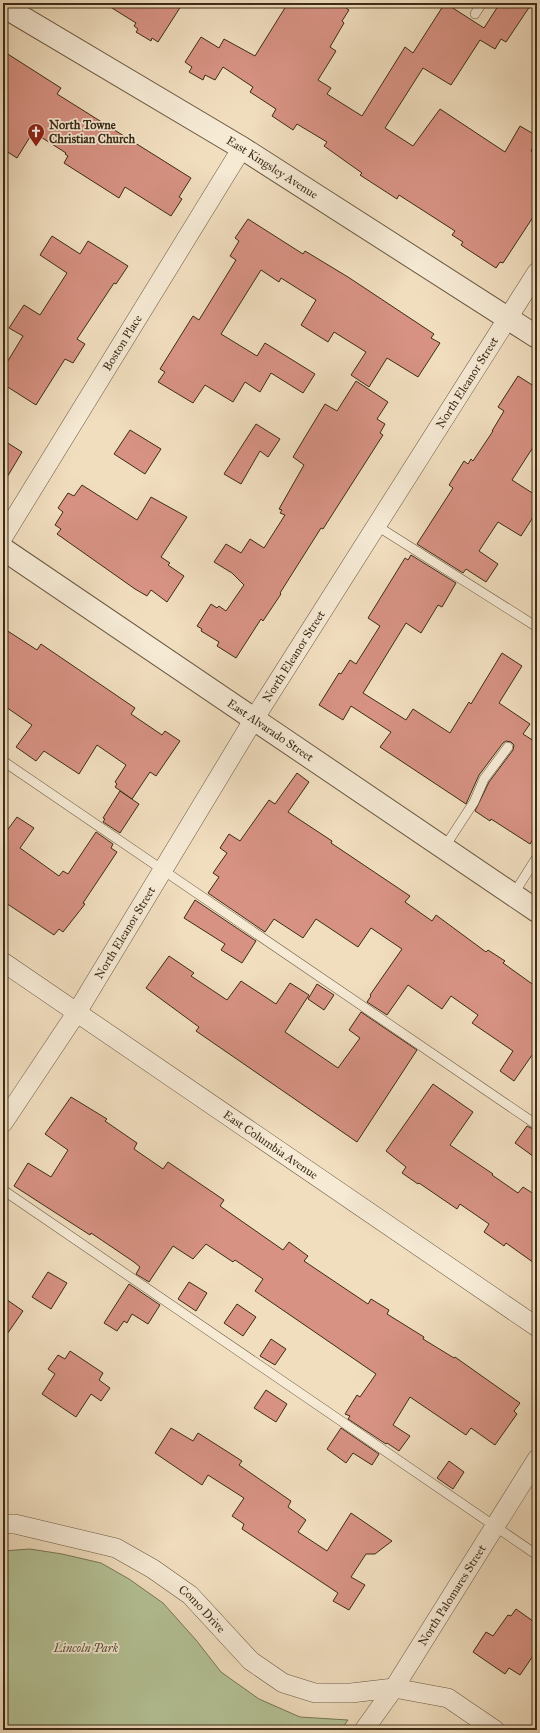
<svg xmlns="http://www.w3.org/2000/svg" width="540" height="1733" font-family="'IM FELL Great Primer',serif">
<style>
.green{fill:#b4c296;stroke:#787756}
.building{fill:#d79283;stroke:#3c2c17}
.lines{fill:none;stroke-linecap:round;stroke-linejoin:round}
.service-casing{stroke:#695841;stroke-width:10}
.minor-casing{stroke:#695841;stroke-width:20}
.tertiary-casing{stroke:#695841;stroke-width:24}
.service{stroke:#f6ead5;stroke-width:9}
.minor{stroke:#f6ead5;stroke-width:19}
.tertiary{stroke:#f6ead5;stroke-width:22}
.labels{text-anchor:middle;stroke-width:3.5;stroke-linejoin:round;paint-order:stroke}
.poi-label{font-size:12px;font-weight:bold;fill:#3c2c17;stroke:#f6ead5;text-anchor:start}
.street-label{font-size:12px;fill:#3c2c17;stroke:#f6ead5}
.park-label{font-size:12px;font-style:italic;fill:#5a5237;stroke:#f6ead5}
</style>
<rect width="100%" height="100%" fill="#f1debf"/>
<filter id="stains"><feTurbulence type="fractalNoise" baseFrequency=".005" numOctaves="4"/><feColorMatrix values="0 0 0 0 .2 0 0 0 0 .09 0 0 0 0 .02 0 0 0 .5 -.17"/></filter>
<radialGradient id="worn" r=".72"><stop offset=".6" stop-color="#630" stop-opacity="0"/><stop offset="1" stop-color="#630" stop-opacity=".3"/></radialGradient>
<path class="green" d="M30,1549L62,1554L101,1563L129,1579L163,1603L196,1640L221,1672L259,1699L300,1717L348,1720L341,1730H3V1551Z"/>
<g class="building">
<path d="M104,3H183L158,42L152,38L151,41L136,32L138,29L134,26L136,23Z"/>
<path d="M288,3H349L346,8L349,10L342,21L344,23L330,47L336,51L318,80L331,88L327,94L362,116L405,47L413,53L445,3L484,28L500,3H532L506,42L501,39L495,49L480,40L451,85L423,68L385,128L413,146L440,109L505,152L520,126L537,136V140L531,151L537,154V211L503,263L500,262L496,268L461,245L463,242L452,235L455,231L399,195L397,199L360,175L362,173L324,146L327,142L297,124L293,130L272,116L276,109L250,92L253,87L223,67L215,80L205,75L203,80L189,72L192,67L185,62L201,37L219,48L224,39L255,56Z"/>
<path d="M3,51L61,88L57,94L191,178L179,197L182,199L171,216L125,187L119,198L64,163L68,156L65,154L66,153L33,132L17,158L3,149Z"/>
<path d="M248,219L303,254L305,251L348,277L434,334L431,338L440,343L418,377L387,358L369,387L351,375L366,352L334,332L328,342L301,325L316,300L281,278L279,282L261,270L221,334L257,356L265,343L315,374L303,393L271,373L260,392L245,382L233,402L205,385L193,403L158,382L165,372L160,369L183,332L193,316L199,320L236,260L230,256L239,241L235,238Z"/>
<path d="M52,236L80,254L88,241L128,266L116,284L114,283L77,339L85,344L73,363L65,359L36,405L3,384V369L23,336L9,328L24,305L40,315L67,273L40,255Z"/>
<path d="M518,376L537,388V441L512,480L537,496V511L521,536L498,522L479,551L498,564L486,582L466,569L463,573L417,544L453,488L449,485L464,461L468,464L471,459L473,461L493,431H492L504,411L498,407Z"/>
<path d="M356,381L388,402L377,419L385,424L380,433L383,435L323,529L321,528L280,593L281,594L263,621L261,619L236,658L217,646L219,642L201,631L202,629L197,626L211,604L217,608L219,606L226,611L244,585L232,573L214,562L226,544L241,553L250,539L264,548L285,515L280,513L282,510L279,509L304,465L293,457L325,404L337,411Z"/>
<path d="M256,424L280,439L268,457L260,451L241,484L224,474Z"/>
<path d="M130,430L161,449L145,474L114,454Z"/>
<path d="M3,440L22,452L3,484Z"/>
<path d="M82,485L137,520L151,497L187,517L161,557L170,563L168,565L184,576L167,602L151,590L147,596L135,589L57,534L61,529L55,525L63,512L58,508L68,493L74,496Z"/>
<path d="M411,555L456,583L442,607L438,605L421,633L406,623L363,693L406,720L413,709L450,733L469,702L471,704L502,653L522,666L499,703L530,724L523,734L537,743V833L530,844L491,819L490,821L475,811L489,782L513,750L514,745L511,742L506,741L503,743L479,775L466,804L380,747L391,732L351,706L343,720L319,705L339,673L341,674L350,660L356,664L380,626L368,618L405,558L408,560Z"/>
<path d="M3,628L37,650L41,644L135,708L131,714L162,735L165,731L180,741L156,776L150,772L132,799L115,787L117,784L115,782L126,765L97,745L79,774L44,751L36,761L16,747L32,725L3,705Z"/>
<path d="M297,773L309,782L288,812L332,841L331,843L410,896L405,902L432,921L436,915L486,952L488,950L505,961L503,963L535,986L534,987L537,989V1048L514,1081L500,1071L513,1051L472,1023L478,1015L451,996L442,1009L408,985L387,1015L367,1002L371,996L370,995L402,949L371,928L358,947L316,919L303,938L274,919L265,932L208,893L219,877L213,873L227,853L220,848L229,834L240,841L269,800L275,804Z"/>
<path d="M120,791L139,804L120,833L103,822L105,819L103,818Z"/>
<path d="M17,817L34,828L20,848L59,876L63,871L68,874L96,832L113,844L111,848L117,852L83,903L85,904L63,932L59,929L54,935L3,901V836Z"/>
<path d="M195,900L256,941L242,963L221,950L225,944L184,918Z"/>
<path d="M169,956L194,973L191,976L227,1000L241,981L276,1004L290,983L309,995L285,1032L338,1068L360,1038L349,1030L361,1012L417,1050L357,1142L196,1031L199,1027L146,988Z"/>
<path d="M317,984L334,995L324,1010L308,999Z"/>
<path d="M433,1084L473,1112L450,1145L493,1174L492,1175L518,1193L523,1187L537,1196V1265L506,1243L504,1246L484,1232L489,1224L460,1204L457,1209L419,1183L418,1184L402,1173L406,1167L386,1151Z"/>
<path d="M71,1097L107,1119L105,1121L137,1143L134,1149L163,1169L168,1162L224,1200L220,1206L283,1250L289,1242L308,1256L304,1261L368,1304L371,1299L389,1310L387,1314L424,1337L423,1339L454,1358L455,1357L520,1403L514,1411L517,1414L495,1445L471,1428L466,1435L410,1397L393,1425L410,1436L399,1451L387,1443L386,1444L348,1419L350,1416L345,1414L357,1395L360,1397L376,1374L255,1291L263,1279L235,1260L233,1262L206,1244L193,1259L173,1246L149,1282L136,1274L140,1267L134,1262L97,1237L91,1233L90,1235L14,1186L28,1163L51,1177L68,1150L45,1134Z"/>
<path d="M527,1126L537,1131V1159L515,1143Z"/>
<path d="M48,1272L67,1283L51,1309L32,1297Z"/>
<path d="M189,1282L207,1293L196,1311L178,1299Z"/>
<path d="M129,1284L160,1305L148,1324L132,1314L127,1323L124,1321L117,1331L104,1323Z"/>
<path d="M3,1297L23,1311L3,1340Z"/>
<path d="M237,1304L256,1317L243,1336L224,1323Z"/>
<path d="M271,1339L286,1349L275,1365L260,1356Z"/>
<path d="M70,1351L103,1373L99,1380L110,1388L101,1401L91,1394L76,1417L42,1394L55,1374L48,1369L58,1355L65,1359Z"/>
<path d="M266,1390L287,1404L276,1422L254,1408Z"/>
<path d="M171,1428L193,1441L198,1433L242,1461L239,1465L291,1501L288,1507L306,1520L298,1532L327,1551L351,1513L392,1541L375,1554H366L351,1577L365,1585L349,1610L333,1601L338,1593L242,1529L244,1524L232,1516L244,1498L208,1475L202,1485L155,1453Z"/>
<path d="M341,1428L379,1454L372,1465L353,1453L346,1463L327,1449Z"/>
<path d="M449,1461L464,1472L453,1489L437,1478Z"/>
<path d="M516,1609L537,1624V1650L520,1675L509,1668L505,1674L473,1652L486,1632L493,1636L508,1615L511,1616Z"/>
</g>
<g class="lines">
<defs>
<g id="service">
<path d="M475,14L482,3"/>
<path d="M377,526L537,627"/>
<path d="M3,761L537,1125"/>
<path d="M444,848L474,802L484,779L508,747"/>
<path d="M513,895L537,857"/>
<path d="M3,1190L537,1555"/>
</g>
<g id="minor">
<path id="s1" d="M3,537L242,148"/>
<path id="s2" d="M3,962L537,1327"/>
<path id="s3" d="M3,1123L77,1012L254,719L537,272"/>
<path id="s4" d="M3,1524H15L116,1548L153,1569L190,1595L251,1661L283,1683L315,1693H351L394,1688L448,1698L495,1730"/>
<path id="s5" d="M364,1730L394,1688L537,1459"/>
</g>
<g id="tertiary">
<path id="s6" d="M3,6L242,148L537,337"/>
<path id="s7" d="M3,549L537,911"/>
</g>
</defs>
<use href="#service" class="service-casing"/>
<use href="#minor" class="minor-casing"/>
<use href="#tertiary" class="tertiary-casing"/>
<use href="#service" class="service"/>
<use href="#minor" class="minor"/>
<use href="#tertiary" class="tertiary"/>
</g>
<defs>
<symbol id="church-pin" viewBox="-11 -11 22 30"><path d="M0 17L-7.5 6A9.5 9.5 0 1 1 7.5 6Z" fill="#8f2418" stroke="#f6ead5"/><path d="M-1.2-6h2.4v3.5h3.3v2.4h-3.3V6h-2.4V-.1h-3.3v-2.4h3.3Z" fill="#fff"/></symbol>
</defs>
<g fill-rule="evenodd">
<use href="#church-pin" x="26" y="122" width="20" height="27"/>
</g>
<g class="labels">
<g class="poi-label">
<text x="49" y="129">North Towne<tspan x="49" dy="14">Christian Church</tspan></text>
</g>
<g class="street-label">
<text dy="4" stroke="none"><textPath href="#s6" startOffset="314">East Kingsley Avenue</textPath></text>
<text dy="4" stroke="none"><textPath href="#s1" startOffset="228">Boston Place</textPath></text>
<text dy="4" stroke="none"><textPath href="#s3" startOffset="874">North Eleanor Street</textPath></text>
<text dy="4" stroke="none"><textPath href="#s3" startOffset="550">North Eleanor Street</textPath></text>
<text dy="4" stroke="none"><textPath href="#s7" startOffset="323">East Alvarado Street</textPath></text>
<text dy="4" stroke="none"><textPath href="#s3" startOffset="226">North Eleanor Street</textPath></text>
<text dy="4" stroke="none"><textPath href="#s2" startOffset="324">East Columbia Avenue</textPath></text>
<text dy="4" stroke="none"><textPath href="#s5" startOffset="161">North Palomares Street</textPath></text>
<text dy="4" stroke="none"><textPath href="#s4" startOffset="222">Como Drive</textPath></text>
</g>
<g class="park-label">
<text x="86" y="1652">Lincoln Park</text>
</g>
</g>
<rect width="540" height="1733" fill="none" stroke="#f1debf" stroke-width="16"/>
<rect x="4" y="4" width="532" height="1725" fill="none" stroke="#3c2c17" stroke-width="2"/>
<rect x="8" y="8" width="524" height="1717" fill="none" stroke="#3c2c17"/>
<rect width="100%" height="100%" filter="url(#stains)"/>
<rect width="100%" height="100%" fill="url(#worn)"/>
</svg>
